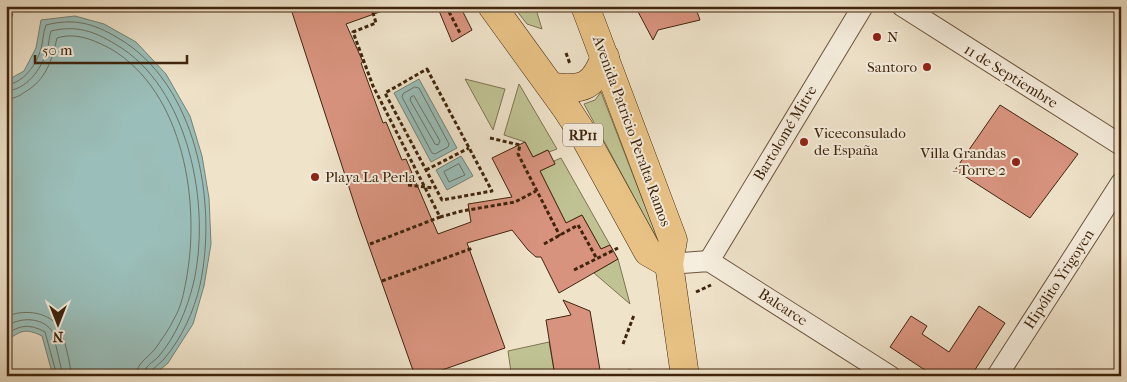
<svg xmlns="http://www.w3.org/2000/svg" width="1127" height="382" font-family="'IM FELL French Canon',serif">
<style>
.green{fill:#bfc293;stroke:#807450}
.water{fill:#9abeb9;stroke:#768174}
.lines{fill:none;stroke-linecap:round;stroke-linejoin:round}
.shore{stroke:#6d7262;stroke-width:1}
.building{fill:#d8937e;stroke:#40250c}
.minor-casing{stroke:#6c543c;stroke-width:22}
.primary-casing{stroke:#40250c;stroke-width:29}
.path{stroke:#40250c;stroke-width:3;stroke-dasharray:4 2.5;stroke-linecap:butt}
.minor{stroke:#f5eddd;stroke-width:20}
.primary{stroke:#e8c285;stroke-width:28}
.poi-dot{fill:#8f2418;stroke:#f5eddd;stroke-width:2}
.labels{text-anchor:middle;stroke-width:4;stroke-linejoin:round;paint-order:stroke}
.shield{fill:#f5eddd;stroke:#76614b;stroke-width:1}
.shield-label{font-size:14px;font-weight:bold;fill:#40250c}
.poi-label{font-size:15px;fill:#40250c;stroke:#f5eddd;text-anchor:start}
.street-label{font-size:15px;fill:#40250c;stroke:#f5eddd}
</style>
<rect width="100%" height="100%" fill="#efe3ca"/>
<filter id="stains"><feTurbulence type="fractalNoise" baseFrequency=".004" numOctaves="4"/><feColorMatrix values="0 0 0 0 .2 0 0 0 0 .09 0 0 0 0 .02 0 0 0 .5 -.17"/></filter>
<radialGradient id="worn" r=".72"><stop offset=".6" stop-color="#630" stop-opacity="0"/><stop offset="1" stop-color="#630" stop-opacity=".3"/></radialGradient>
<g class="green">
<path d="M513,6H535L542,29L527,24Z"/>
<path d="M465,79L505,89L493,130Z"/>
<path d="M519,84L557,149L549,152L547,150L533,157L525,142L504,135Z"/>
<path d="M601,92L660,245L584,104L595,100Z"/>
<path d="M561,158L610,245L601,249L582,215L566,223L540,171L555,164L554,161Z"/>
<path d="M618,259L630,304L594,273Z"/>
<path d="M549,342L555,376H530L529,371L511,372L508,351Z"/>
</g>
<g class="water">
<path d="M75,16L104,24L136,42L166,74L190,116L202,156L209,198L211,244L204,286L193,324L168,363L153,376H53L42,336C26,328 20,330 6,342V81L24,71L36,48L41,20Z"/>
<path d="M419,79L457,148L431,162L394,93Z"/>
<path d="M461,156L473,176L447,190L436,170Z"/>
</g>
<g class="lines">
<g class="shore">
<path d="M6,85C24,83 36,65 41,49C43,41 43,33 46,25C74,18 93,23 118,38C196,83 218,202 200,285C194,311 182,338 164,359C159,365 151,368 150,376"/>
<path d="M415,87L419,88L449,144L448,147L435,154L432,153L402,97L403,94Z"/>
<path d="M6,91C27,90 41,69 47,51C49,44 49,37 51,31C76,25 94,31 115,44C189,86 212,207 193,285C187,309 176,336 159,356C153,363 144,365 144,376"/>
<path d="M414,96L440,141L438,145L435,144L410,100L411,97Z"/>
<path d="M6,99C14,99 19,96 25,92C46,80 52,60 57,38C76,32 94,40 111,49C184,92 201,204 186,281C184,292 181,307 175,317C170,328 162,339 155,349C147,359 137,362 136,376"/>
<path d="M459,164L465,175L449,182L444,172Z"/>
<path d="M6,317C21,309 47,311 58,326C64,335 71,365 71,376"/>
<path d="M6,327C19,316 45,317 53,333L63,376"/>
<path d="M6,335C20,324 30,324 45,332L57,376"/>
</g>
</g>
<g class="building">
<path d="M290,6H390L391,8L346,24L363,62L361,63L383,123L386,122L402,160L406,159L438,234L471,222L468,204L512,197L492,158L525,142L533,157L548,150L555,164L540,171L566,223L582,215L601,249L610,245L618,259L559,293L541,257H536L528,250L512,230L467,243L505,348L425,376H415L359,218Z"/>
<path d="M437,6H460L472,30L452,42Z"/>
<path d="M635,6H695L700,20L658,30L653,40Z"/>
<path d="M1000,105L1078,154L1030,218L955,170Z"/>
<path d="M563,300L590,311L601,376H555L546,320L571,315Z"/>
<path d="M979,306L1005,323L971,376H934L890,347L911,316L927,326L922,334L949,352Z"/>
</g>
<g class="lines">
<defs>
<g id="minor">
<path d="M902,6L1121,145"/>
<path d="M709,261L863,6"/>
<path d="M669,264L709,261L890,376"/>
<path d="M997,376L1121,183"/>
</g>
<g id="primary">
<path d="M492,6L566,108L583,134L648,252L669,264"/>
<path d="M585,6L673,240L669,264L685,376"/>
<path d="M552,87C583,90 593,88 605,57"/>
</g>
</defs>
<use href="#minor" class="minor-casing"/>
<use href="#primary" class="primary-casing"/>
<g class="path">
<path d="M371,6L376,23L353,32L373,86L440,217L462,211L515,202L536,191"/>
<path d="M446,6L461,35"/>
<path d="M6,43L11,16L15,6"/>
<path d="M566,53L570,64"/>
<path d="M427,69L492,191L442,200L385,93Z"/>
<path d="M490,138L520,145L518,154L560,236"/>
<path d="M426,170L469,148"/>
<path d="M408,185L434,188"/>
<path d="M370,244L440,217"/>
<path d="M544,244L578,225L597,259"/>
<path d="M574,270L618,248"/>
<path d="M382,281L473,248"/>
<path d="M696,292L711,285"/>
<path d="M623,344L634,315"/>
<path d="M629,376L630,369"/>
</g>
<use href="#minor" class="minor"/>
<use href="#primary" class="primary"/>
</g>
<g class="poi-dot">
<circle cx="877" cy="37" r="5"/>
<circle cx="927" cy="67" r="5"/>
<circle cx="804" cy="142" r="5"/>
<circle cx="1016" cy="162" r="5"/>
<circle cx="315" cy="177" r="5"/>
</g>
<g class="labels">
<rect class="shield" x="563" y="123.5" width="40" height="23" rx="4"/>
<g class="shield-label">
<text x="583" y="140">RP11</text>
</g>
<g class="poi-label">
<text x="887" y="42">N</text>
<text x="917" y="72" text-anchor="end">Santoro</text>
<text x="814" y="138">Viceconsulado<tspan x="814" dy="17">de España</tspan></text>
<text x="1006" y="158" text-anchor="end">Villa Grandas<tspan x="1006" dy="17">- Torre 2</tspan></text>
<text x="325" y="182">Playa La Perla</text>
</g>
<g class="street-label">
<text transform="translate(1011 76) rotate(32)" y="5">11 de Septiembre</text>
<text transform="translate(632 131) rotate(70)" y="5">Avenida Patricio Peralta Ramos</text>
<text transform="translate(785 133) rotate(-59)" y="5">Bartolomé Mitre</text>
<text transform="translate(1059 279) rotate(-57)" y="5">Hipólito Yrigoyen</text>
<text transform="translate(783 307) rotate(33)" y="5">Balcarce</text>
</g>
</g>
<rect width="1127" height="382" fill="none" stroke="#efe3ca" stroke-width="25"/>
<rect x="8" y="8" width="1112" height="367" fill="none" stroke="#40250c" stroke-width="2.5"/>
<rect x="12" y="12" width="1102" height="357" fill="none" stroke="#40250c"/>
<g transform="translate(58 324) rotate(180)" stroke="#f5eddd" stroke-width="4" paint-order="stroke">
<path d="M0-4L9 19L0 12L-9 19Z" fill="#40250c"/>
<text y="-8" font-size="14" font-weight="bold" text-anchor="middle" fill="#40250c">N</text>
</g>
<path d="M35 55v8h152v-8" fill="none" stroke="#40250c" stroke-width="2.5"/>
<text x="42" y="55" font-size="15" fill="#40250c" stroke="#f5eddd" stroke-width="4" paint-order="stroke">50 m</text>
<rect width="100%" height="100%" filter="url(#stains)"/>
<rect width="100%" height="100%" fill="url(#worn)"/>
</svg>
